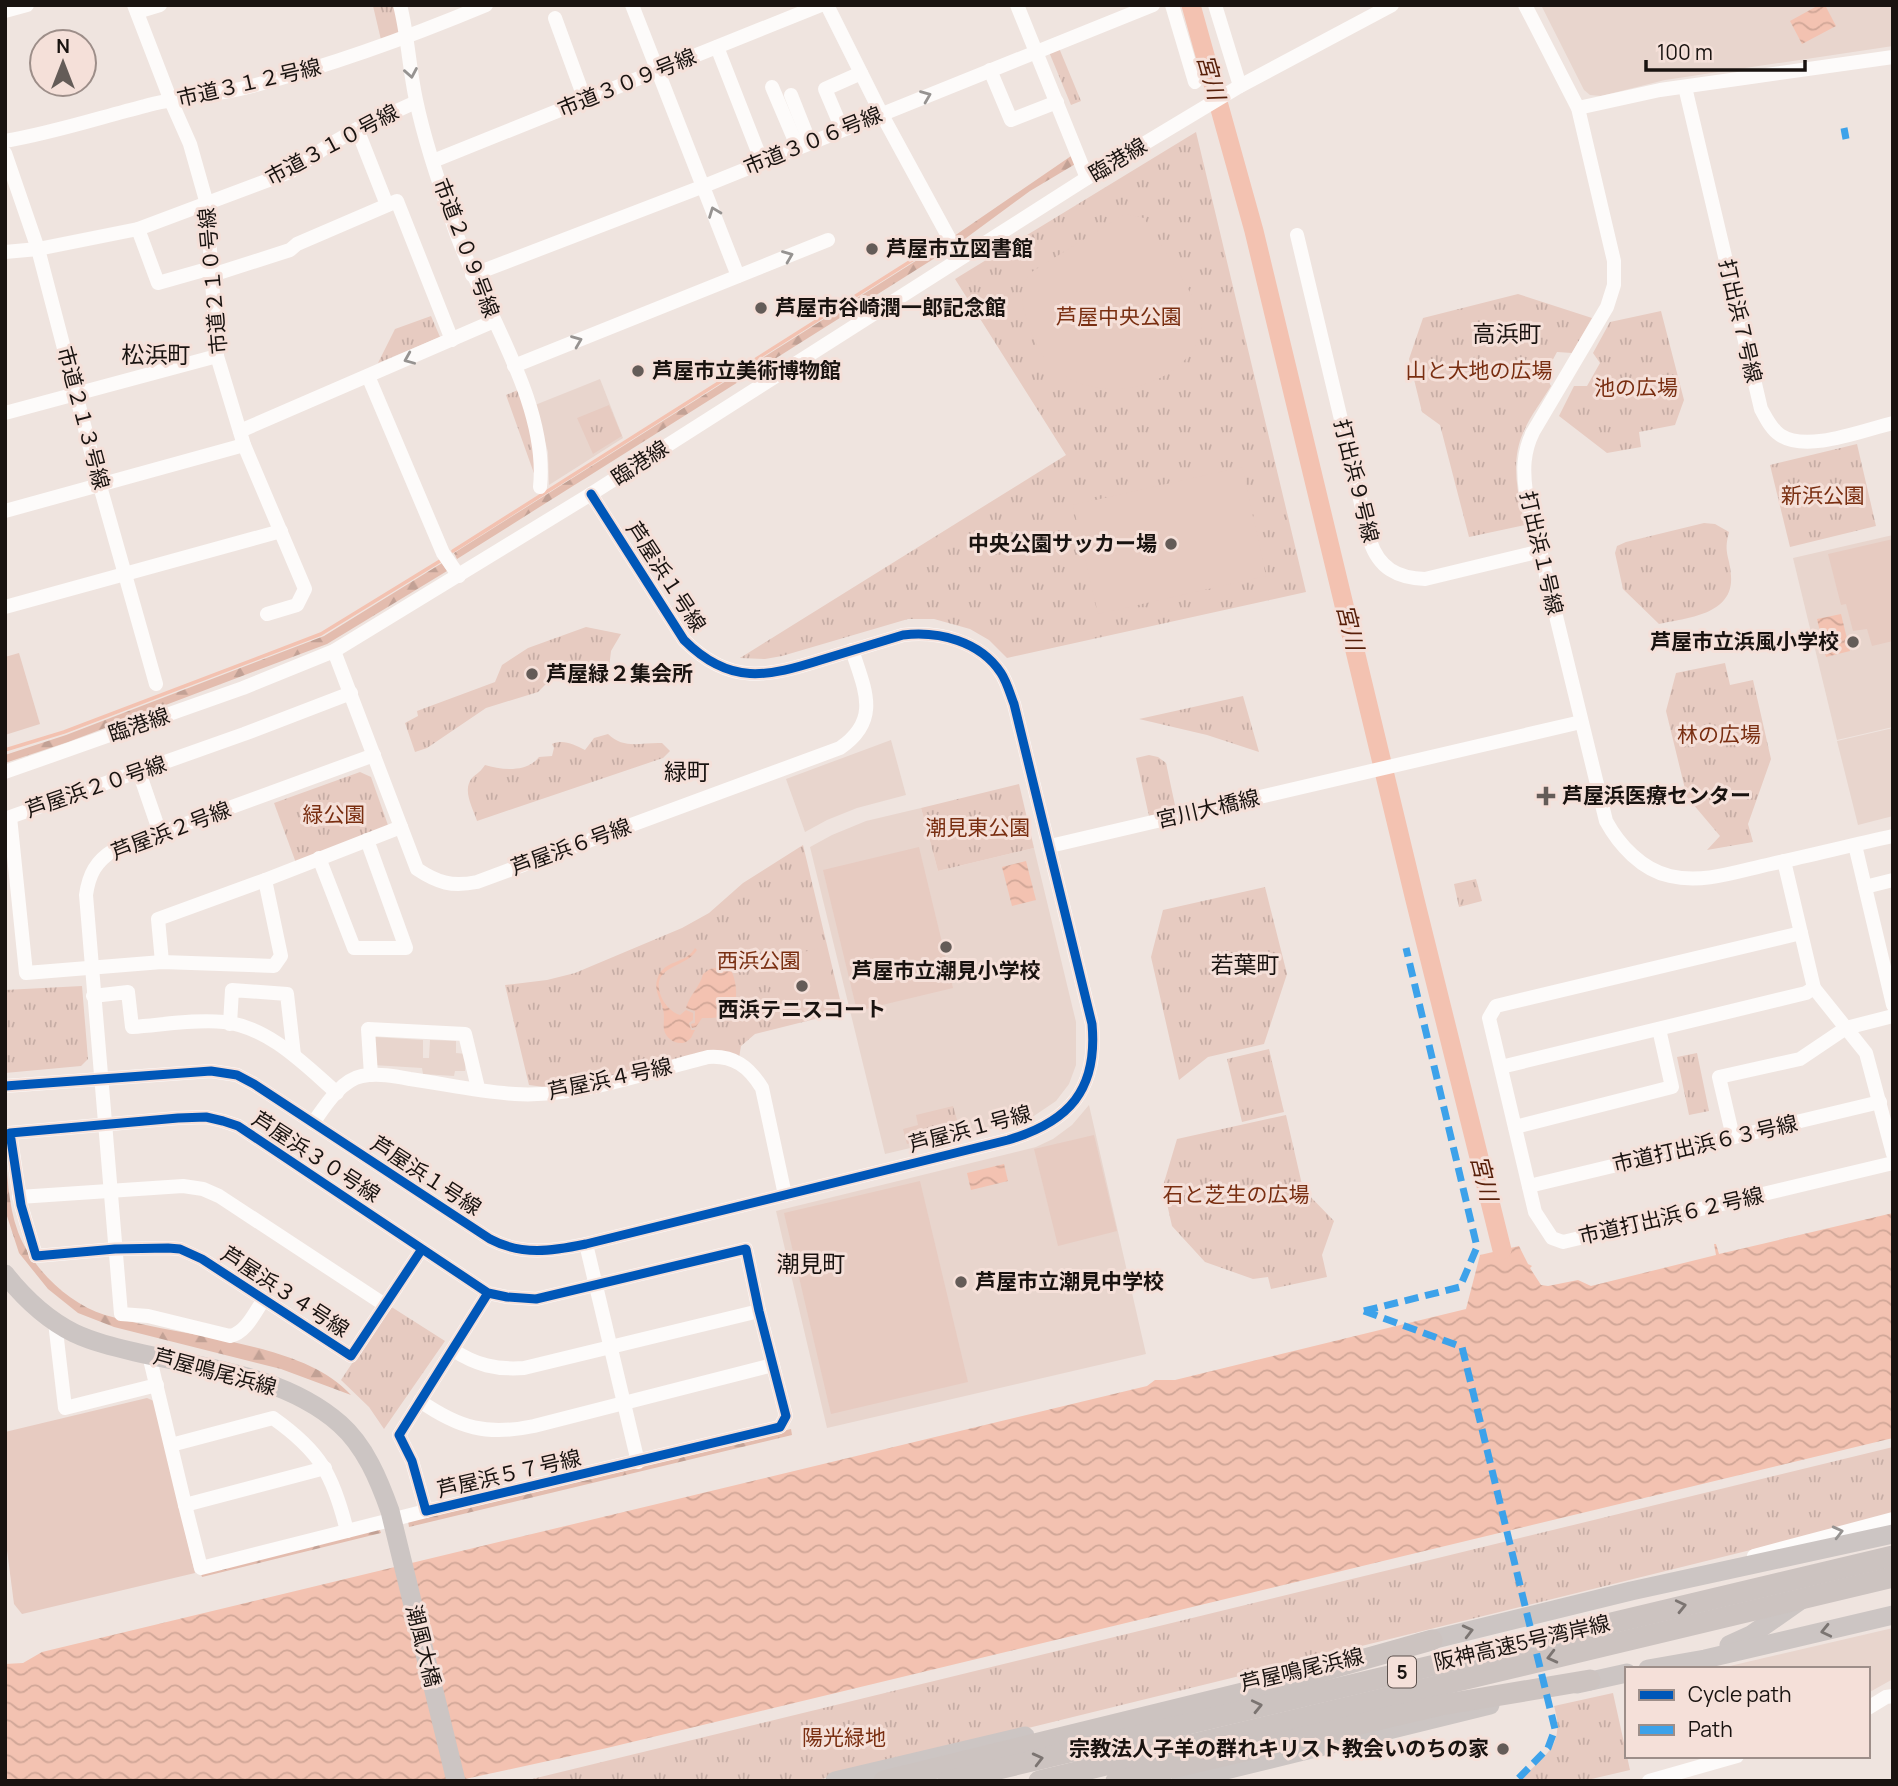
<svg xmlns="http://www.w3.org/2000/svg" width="1898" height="1786" font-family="Manrope,'Noto Sans JP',sans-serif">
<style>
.built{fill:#e8d5cd}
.grass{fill:url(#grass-tufts)}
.forest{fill:url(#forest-firs)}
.pitch{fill:#e7cbc1}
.water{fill:url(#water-waves)}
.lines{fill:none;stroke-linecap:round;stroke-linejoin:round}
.stream{stroke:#f3c2b1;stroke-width:3.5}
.river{stroke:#f3c2b1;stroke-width:19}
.minor{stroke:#fdfbfa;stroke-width:14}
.major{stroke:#ccc5c3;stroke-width:19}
.highway{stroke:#ccc3c0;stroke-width:21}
.quiet{stroke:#3da2ea;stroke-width:7;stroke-dasharray:14 7;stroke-linecap:butt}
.cycleway-casing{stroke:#f5e0d9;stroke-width:13}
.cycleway{stroke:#0057b8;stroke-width:9}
.oneway{stroke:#969391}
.oneway2{stroke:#7b7471}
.oneway3{stroke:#7b7572}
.poi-dot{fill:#645c58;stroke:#f5e0d9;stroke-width:2.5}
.labels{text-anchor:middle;stroke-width:6;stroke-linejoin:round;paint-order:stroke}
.shield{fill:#f5e0d9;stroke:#5b504c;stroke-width:2}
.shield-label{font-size:19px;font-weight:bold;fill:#191310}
.street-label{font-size:21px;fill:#191310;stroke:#f5e0d9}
.poi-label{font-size:21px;font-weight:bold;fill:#191310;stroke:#f5e0d9;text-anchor:start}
.park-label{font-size:21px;fill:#792e11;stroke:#f5e0d9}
.water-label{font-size:23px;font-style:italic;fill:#581f09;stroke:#f5e0d9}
.neighbourhood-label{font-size:23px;fill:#191310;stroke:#f5e0d9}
</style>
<defs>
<pattern id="grass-tufts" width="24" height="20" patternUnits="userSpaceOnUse" patternTransform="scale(1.75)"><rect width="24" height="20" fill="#e7cbc1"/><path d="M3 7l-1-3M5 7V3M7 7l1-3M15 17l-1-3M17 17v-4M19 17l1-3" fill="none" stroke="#c6ada5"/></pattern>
<pattern id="forest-firs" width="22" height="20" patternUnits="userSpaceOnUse" patternTransform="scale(1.75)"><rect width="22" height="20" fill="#e3bcae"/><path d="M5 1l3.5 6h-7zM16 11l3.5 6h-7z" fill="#c2a195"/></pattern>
<pattern id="water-waves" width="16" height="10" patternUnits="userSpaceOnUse" patternTransform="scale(1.75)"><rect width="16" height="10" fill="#f3c2b1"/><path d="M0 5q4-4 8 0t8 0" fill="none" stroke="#d0a697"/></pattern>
</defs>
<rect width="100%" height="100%" fill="#efe4df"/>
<g class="built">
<path d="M1541,5H1893V46L1665,80L1601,96L1590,95L1584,90Z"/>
<path d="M600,379L623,438L549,485L548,452L535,405Z"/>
<path d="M1893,535V727L1837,740L1793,558Z"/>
<path d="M1893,728V816L1858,825L1837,741Z"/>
<path d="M891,740L906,795L857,808L827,820L805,832L786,779Z"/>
<path d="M921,808L938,871L1034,848L1076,1022V1065L1069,1084L1056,1101L1028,1120L885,1154L810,847L832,835L866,821Z"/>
<path d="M375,1037L423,1040V1058H429L430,1040L456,1041V1053L466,1054L465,1071H455L454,1076L423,1074L422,1068L373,1065Z"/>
<path d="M1089,1105L1146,1354L827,1428L776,1211L1036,1147L1053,1139L1072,1125Z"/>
<path d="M1893,1628V1679L1868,1693V1669H1717Z"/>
</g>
<g class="grass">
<path d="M393,5L403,33L382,44L373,6Z"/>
<path d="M1059,48L1081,101L1071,105L1049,52Z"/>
<path d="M1196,132L1306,592L1007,658L989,640L970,629L934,619H908L782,656L765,659L740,658L1066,455L955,279Z"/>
<path d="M1518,294L1592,318L1572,353L1557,352L1545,374L1551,386C1542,401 1530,416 1523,433C1510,462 1518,495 1525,525L1469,537L1440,425L1422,412L1409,359L1423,318Z"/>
<path d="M1661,311L1684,400L1675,425L1639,432L1641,447L1607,453L1559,416L1574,386H1587L1600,363L1593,353L1610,322Z"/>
<path d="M431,316L440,337L378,363L395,329Z"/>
<path d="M518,390L534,433L536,479L506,395Z"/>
<path d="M609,405L622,436L593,454L577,418Z"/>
<path d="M1857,444L1876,526L1790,547L1770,465Z"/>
<path d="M1704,523L1715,524L1729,532C1723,554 1730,556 1731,576C1734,615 1686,618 1659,624L1623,589L1615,553L1617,546L1626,542Z"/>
<path d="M586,627L621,634L611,651L609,668L567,671L555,675L538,692L486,708L427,748L415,752L405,723L418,716L417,711L495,682L502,665L528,648Z"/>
<path d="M1725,663L1730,685L1753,680L1771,759L1748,824L1753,842L1707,850L1720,836L1687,797L1666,711L1676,673Z"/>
<path d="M1243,696L1259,752L1207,735L1139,719Z"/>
<path d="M608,734C624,750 642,742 662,743L670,751L663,758L477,821C473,808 461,789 473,777C478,773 481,771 485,765C501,770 527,773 539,757L552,756L554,748L552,744C564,739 574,745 585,750L594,738Z"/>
<path d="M1149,755L1158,757L1166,763L1176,810L1149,816L1136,758Z"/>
<path d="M360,772L371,777L389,828L296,863L274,803Z"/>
<path d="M1019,784L1034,848L938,871L921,808Z"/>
<path d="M803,845L843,1012L755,1034L741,1046L739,1058L560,1089L529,1085L505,985L547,980L575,973L682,928L709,913L743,883Z"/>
<path d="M1476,879L1482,901L1459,907L1454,884Z"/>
<path d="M1265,887L1287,974L1264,1044L1208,1057L1179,1080L1151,957L1163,910Z"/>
<path d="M82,986L88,1059L81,1066L5,1073V990Z"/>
<path d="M1269,1049L1284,1112L1242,1122L1227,1059Z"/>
<path d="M1697,1053L1709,1111L1689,1115L1677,1057Z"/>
<path d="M953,1106L960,1130L907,1144L903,1129L918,1125L916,1115Z"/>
<path d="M1286,1115L1303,1189L1334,1221L1322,1255L1327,1277L1271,1289L1268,1277L1253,1279L1205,1262L1172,1226L1163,1186L1177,1139Z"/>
<path d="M390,1306L445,1341L384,1429L369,1407L341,1380Z"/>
<path d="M1893,1447V1515L813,1781H524Z"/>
<path d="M1613,1693L1630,1770L1583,1781H1520C1544,1754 1566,1747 1554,1706Z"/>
</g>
<g class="forest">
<path d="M1074,154L1077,163L1030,191L962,241L457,559L454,553L944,243Z"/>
<path d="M442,563L447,571L327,644L68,742L5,763V755L66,735L324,636Z"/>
<path d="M5,1142C7,1171 8,1205 18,1232C32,1268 67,1303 105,1315C156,1330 210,1335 262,1349C294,1358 328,1370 351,1395L281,1369L114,1327L78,1313L48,1289L19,1253L5,1210Z"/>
<path d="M791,1429L792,1435L409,1527L408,1521Z"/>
<path d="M379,1527L381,1533L202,1577L200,1571Z"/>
</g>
<g class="pitch">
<path d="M1125,214L1144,218C1158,242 1197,295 1201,320C1203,334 1198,344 1190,354C1158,395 1085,403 1048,362C1037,350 1030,330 1025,314C1020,297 1020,283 1033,271Z"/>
<path d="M1242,467L1266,576L1098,614L1073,505Z"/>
<path d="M1893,539V641L1872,646L1867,629L1853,631L1846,604L1841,605L1828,554Z"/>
<path d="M19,653L40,724L5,735V657Z"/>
<path d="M919,847L953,988L857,1011L823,870Z"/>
<path d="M825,947L840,1011L780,1025L764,961Z"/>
<path d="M1094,1135L1117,1231L1058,1246L1034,1149Z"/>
<path d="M920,1181L968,1382L831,1414L784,1213Z"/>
<path d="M147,1398L154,1401L195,1573L22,1614L14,1604L5,1535V1432Z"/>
</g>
<g class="water">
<path d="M1819,5H1825L1836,26L1802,44L1790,21Z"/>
<path d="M1841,614L1850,651L1826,657L1817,619Z"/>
<path d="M1026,861L1036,900L1012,906L1002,867Z"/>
<path d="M695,948L697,950C686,968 649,966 661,996C664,1004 671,1012 680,1015L686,1010L693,1013V1020L689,1023L691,1030H695C693,1033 692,1037 690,1039C681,1048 667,1041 664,1030C663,1023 665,1016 663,1009C660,998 653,989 658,977C664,960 686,964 695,948Z"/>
<path d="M722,967L732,972C738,987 740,1011 720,1017C715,1018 708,1018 702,1018L696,1027L692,1028L691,1024L695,1023V1011L686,1008C690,994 700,987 703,974L710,969Z"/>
<path d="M1004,1164L1008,1181L971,1190L967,1173Z"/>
<path d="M1893,1213V1438L607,1748L456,1781H5V1664L23,1663L42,1652L1147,1386L1155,1380H1175L1466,1309L1480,1255L1519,1246L1528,1264L1532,1266L1530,1268L1541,1285L1548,1286L1578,1280L1591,1286L1716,1255L1714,1244H1716L1719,1254Z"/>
</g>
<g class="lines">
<g class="stream">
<path d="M453,551L944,240"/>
<path d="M5,750L64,732L321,634L440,561"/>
</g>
<path class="river" d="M1191,5L1254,231L1415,900L1502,1250"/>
<g class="minor">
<path d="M134,5L171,101L190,144L207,204L217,356L244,445L305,589L297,605L267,614"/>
<path d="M400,5C408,36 409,68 416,100C425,143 440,185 454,227C481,307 549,402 540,487"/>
<path d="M632,5L738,276"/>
<path d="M827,5L881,113L960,258"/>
<path d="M1017,5L1087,178"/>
<path d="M1172,5L1195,82"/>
<path d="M1215,5L1240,86"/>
<path d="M1525,5L1578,108L1614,261V285L1607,307L1533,432C1523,452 1523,471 1526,493L1606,821C1619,845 1642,870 1670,876C1704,884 1738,871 1771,864C1812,855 1852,845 1893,836"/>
<path d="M5,11L27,5"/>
<path d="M137,12L160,5"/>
<path d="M555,18L585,100"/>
<path d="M717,47L762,162"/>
<path d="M990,70L1011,120L1057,102"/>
<path d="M772,87L798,148"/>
<path d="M1685,87L1761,409C1766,418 1771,429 1780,435C1807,453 1863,430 1893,423"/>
<path d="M791,95L810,143"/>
<path d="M1578,108L1660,90L1893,57"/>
<path d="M357,129L387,205"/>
<path d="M842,129L825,89L861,73"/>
<path d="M5,141C53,133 98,118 145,106C177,97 212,96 244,88C327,67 407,38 486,5"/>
<path d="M5,153L38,249L100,486L156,684"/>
<path d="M433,161L821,5"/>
<path d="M138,229L158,283L211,268"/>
<path d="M1297,235L1370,541C1379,568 1397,578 1425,579L1541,551"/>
<path d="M5,252L38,249L138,229L290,172L329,145L357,129L416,102"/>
<path d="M212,275L290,250L297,244L397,201L452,340"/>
<path d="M472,275L704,186L1153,5"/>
<path d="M514,366L828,240"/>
<path d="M368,376L443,553L459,576"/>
<path d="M5,413L217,356"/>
<path d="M240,431L494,321"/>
<path d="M5,511L244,445"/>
<path d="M5,607L281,531"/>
<path d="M334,651L417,869C438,883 452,887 477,882L840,748C881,720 865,690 852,650"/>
<path d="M5,772L243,688L334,651L591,494L1087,178L1240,86L1392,5"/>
<path d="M139,772L160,833"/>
<path d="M1855,845L1893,1005"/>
<path d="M1050,846L1581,722"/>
<path d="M319,858L354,948H406L367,840"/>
<path d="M1784,861L1814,988L1866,1053L1893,1154"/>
<path d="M265,880L281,956L274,966L162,962L26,973L10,817L244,734L351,693"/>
<path d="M1865,887L1893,880"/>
<path d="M1801,933L1496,1006L1489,1018L1535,1212L1552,1238L1563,1242L1893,1163"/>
<path d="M162,962L158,919L265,880L401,827"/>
<path d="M93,996L128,992L132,1027C162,1025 194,1019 224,1022C269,1027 305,1065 337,1093"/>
<path d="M230,1024L232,990L287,994L294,1055"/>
<path d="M1501,1067L1806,993L1814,988"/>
<path d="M371,1075L368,1029L465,1034L478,1088"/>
<path d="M5,1086L211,1071L237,1075L254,1084L490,1239C522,1256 552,1251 586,1244L1008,1140C1069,1122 1098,1090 1092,1024L1014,704C1010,694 1007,682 1001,673C980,641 939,631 903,635C876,643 850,651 824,659C767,677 730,686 684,640L591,494"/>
<path d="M313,1123C325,1106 341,1080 362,1076C378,1073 394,1076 410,1079C445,1084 480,1092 515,1094C577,1098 648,1072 708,1057C734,1055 749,1067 762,1088L785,1195"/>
<path d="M1515,1127L1672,1087L1659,1029"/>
<path d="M1733,1137L1719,1077L1800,1059L1846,1028L1893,1016"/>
<path d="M1529,1186L1880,1102"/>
<path d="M19,1197L183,1186L203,1189L219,1196L385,1305"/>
<path d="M586,1244L638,1462"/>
<path d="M422,1249L351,1356L202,1259L180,1249L168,1248L115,1249L36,1256L21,1205L10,1133L178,1118L206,1117L223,1121L238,1126L488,1293L507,1297L536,1299L746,1249L759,1311L786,1416L780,1427L426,1511L412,1461L399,1435L488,1293"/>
<path d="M264,1299C255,1312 246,1333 230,1336L148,1316L121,1314L86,895C89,874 96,861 114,850L374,755"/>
<path d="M55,1322L65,1408L157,1385"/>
<path d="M453,1350C476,1365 496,1370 524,1368L759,1311"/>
<path d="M149,1355L185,1505L325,1468"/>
<path d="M420,1401C459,1428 487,1436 534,1426L773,1365"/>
<path d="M171,1445L273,1418C321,1452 333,1475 347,1531"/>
<path d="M185,1505L201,1568L426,1511"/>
<path d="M1754,1556L1893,1519"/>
<path d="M1868,1708L1886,1697L1893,1696"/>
<path d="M1649,1781L1737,1756"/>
</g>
<g class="major">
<path d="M5,1274C24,1298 46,1319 74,1333C93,1342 114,1347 135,1352C204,1368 284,1375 340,1424C365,1446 379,1480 390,1511L456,1781"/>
<path d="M1419,1643L1631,1591L1893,1534"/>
<path d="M1729,1645L1751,1635L1801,1600"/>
<path d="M1648,1669L1705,1659L1893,1615"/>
<path d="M1577,1684L1627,1673"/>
<path d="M835,1781L1025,1736"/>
<path d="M1181,1781L1490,1705"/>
</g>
<g class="highway">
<path d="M884,1781L1247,1692L1432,1640"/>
<path d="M948,1781L1893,1556"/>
<path d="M1039,1781L1893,1577"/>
<path d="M1116,1781L1441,1705L1590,1680"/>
</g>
<g class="quiet">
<path d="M1844,128L1846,139"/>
<path d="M1364,1311L1462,1347L1555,1729L1548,1748L1516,1781"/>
<path d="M1364,1311L1460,1287L1477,1247L1406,948"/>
</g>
<defs>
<g id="cycleway">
<path d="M5,1086L211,1071L237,1075L254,1084L490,1239C522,1256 552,1251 586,1244L1008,1140C1069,1122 1098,1090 1092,1024L1014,704C1010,694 1007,682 1001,673C980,641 939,631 903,635C876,643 850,651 824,659C767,677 730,686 684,640L591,494"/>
<path d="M422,1249L351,1356L202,1259L180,1249L168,1248L115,1249L36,1256L21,1205L10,1133L178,1118L206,1117L223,1121L238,1126L488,1293L507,1297L536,1299L746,1249L759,1311L786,1416L780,1427L426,1511L412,1461L399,1435L488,1293"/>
</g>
</defs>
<use href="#cycleway" class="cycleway-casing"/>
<use href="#cycleway" class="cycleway"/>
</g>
<defs><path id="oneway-chevron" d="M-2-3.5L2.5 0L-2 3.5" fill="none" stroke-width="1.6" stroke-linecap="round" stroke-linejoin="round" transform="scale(1.75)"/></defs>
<g class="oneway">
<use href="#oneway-chevron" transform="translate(411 73) rotate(80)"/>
<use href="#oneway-chevron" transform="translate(926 96) rotate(-22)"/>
<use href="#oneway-chevron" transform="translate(714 212) rotate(-111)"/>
<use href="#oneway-chevron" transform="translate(788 256) rotate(-22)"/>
<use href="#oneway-chevron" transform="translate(577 341) rotate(-22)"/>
<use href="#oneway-chevron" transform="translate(409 359) rotate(157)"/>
<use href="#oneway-chevron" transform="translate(1838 1532) rotate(-14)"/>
</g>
<g class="oneway2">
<use href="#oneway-chevron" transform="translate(1681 1606) rotate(-13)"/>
<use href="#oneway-chevron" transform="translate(1552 1657) rotate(166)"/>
<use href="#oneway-chevron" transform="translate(1257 1706) rotate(-13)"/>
<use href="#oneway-chevron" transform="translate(1038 1759) rotate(-14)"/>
</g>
<g class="oneway3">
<use href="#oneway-chevron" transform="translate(1468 1631) rotate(-14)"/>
<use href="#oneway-chevron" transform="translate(1826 1631) rotate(167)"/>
</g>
<g class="poi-dot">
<circle cx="872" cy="249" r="7"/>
<circle cx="761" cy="308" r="7"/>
<circle cx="638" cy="371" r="7"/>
<circle cx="1171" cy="544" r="7"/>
<circle cx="1853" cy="642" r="7"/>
<circle cx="532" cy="674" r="7"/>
<path d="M1542.5 785.5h7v7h7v7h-7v7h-7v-7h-7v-7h7z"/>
<circle cx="946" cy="947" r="7"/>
<circle cx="802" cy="986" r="7"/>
<circle cx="961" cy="1282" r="7"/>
<circle cx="1503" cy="1749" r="7"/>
</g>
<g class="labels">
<rect class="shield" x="1388" y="1656.5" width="28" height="31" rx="5"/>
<g class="shield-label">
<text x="1402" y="1679">5</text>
</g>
<g class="street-label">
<text transform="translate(249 83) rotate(-13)" y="7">市道３１２号線</text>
<text transform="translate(627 83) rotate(-22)" y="7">市道３０９号線</text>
<text transform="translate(813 141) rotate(-22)" y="7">市道３０６号線</text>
<text transform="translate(332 145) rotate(-28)" y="7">市道３１０号線</text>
<text transform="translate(1118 160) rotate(-31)" y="7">臨港線</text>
<text transform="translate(466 248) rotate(69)" y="7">市道２０９号線</text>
<text transform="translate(213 281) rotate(-95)" y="7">市道２１０号線</text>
<text transform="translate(1740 321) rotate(77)" y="7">打出浜７号線</text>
<text transform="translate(83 418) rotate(75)" y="7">市道２１３号線</text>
<text transform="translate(640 463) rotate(-33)" y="7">臨港線</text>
<text transform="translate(1356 481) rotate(76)" y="7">打出浜９号線</text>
<text transform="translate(1541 553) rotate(77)" y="7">打出浜１号線</text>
<text transform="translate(666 577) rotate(57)" y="7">芦屋浜１号線</text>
<text transform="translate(139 725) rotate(-19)" y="7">臨港線</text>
<text transform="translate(96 787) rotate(-19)" y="7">芦屋浜２０号線</text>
<text transform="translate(1208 809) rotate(-13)" y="7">宮川大橋線</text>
<text transform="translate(171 831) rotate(-21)" y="7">芦屋浜２号線</text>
<text transform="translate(571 847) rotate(-20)" y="7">芦屋浜６号線</text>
<text transform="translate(610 1079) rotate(-12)" y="7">芦屋浜４号線</text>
<text transform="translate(970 1129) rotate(-15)" y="7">芦屋浜１号線</text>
<text transform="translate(1705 1144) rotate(-13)" y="7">市道打出浜６３号線</text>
<text transform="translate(316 1157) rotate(33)" y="7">芦屋浜３０号線</text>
<text transform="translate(426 1176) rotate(33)" y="7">芦屋浜１号線</text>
<text transform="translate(1671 1216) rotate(-13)" y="7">市道打出浜６２号線</text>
<text transform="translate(285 1292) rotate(33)" y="7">芦屋浜３４号線</text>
<text transform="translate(215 1372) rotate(15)" y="7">芦屋鳴尾浜線</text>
<text transform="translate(509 1474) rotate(-13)" y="7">芦屋浜５７号線</text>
<text transform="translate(1522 1643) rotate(-13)" y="7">阪神高速5号湾岸線</text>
<text transform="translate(423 1646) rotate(76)" y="7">潮風大橋</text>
<text transform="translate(1302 1670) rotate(-13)" y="7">芦屋鳴尾浜線</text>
</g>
<g class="poi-label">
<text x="886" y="256">芦屋市立図書館</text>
<text x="775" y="315">芦屋市谷崎潤一郎記念館</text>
<text x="652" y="378">芦屋市立美術博物館</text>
<text x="1157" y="551" text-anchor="end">中央公園サッカー場</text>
<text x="1839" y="649" text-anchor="end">芦屋市立浜風小学校</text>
<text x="546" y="681">芦屋緑２集会所</text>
<text x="1562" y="803">芦屋浜医療センター</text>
<text x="946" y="978" text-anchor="middle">芦屋市立潮見小学校</text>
<text x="802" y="1017" text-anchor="middle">西浜テニスコート</text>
<text x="975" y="1289">芦屋市立潮見中学校</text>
<text x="1489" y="1756" text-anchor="end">宗教法人子羊の群れキリスト教会いのちの家</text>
</g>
<g class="park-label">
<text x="1119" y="324">芦屋中央公園</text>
<text x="1479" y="378">山と大地の広場</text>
<text x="1636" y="395">池の広場</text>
<text x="1823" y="503">新浜公園</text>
<text x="1719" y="742">林の広場</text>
<text x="334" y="822">緑公園</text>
<text x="978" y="835">潮見東公園</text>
<text x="759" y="968">西浜公園</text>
<text x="1236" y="1202">石と芝生の広場</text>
<text x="844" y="1745">陽光緑地</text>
</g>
<g class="water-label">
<text transform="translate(1211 77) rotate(74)" y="8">宮川</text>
<text transform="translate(1350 627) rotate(76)" y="8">宮川</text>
<text transform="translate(1484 1178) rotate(76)" y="8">宮川</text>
</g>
<g class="neighbourhood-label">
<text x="1507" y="342">高浜町</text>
<text x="156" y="363">松浜町</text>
<text x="687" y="780">緑町</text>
<text x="1245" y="973">若葉町</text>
<text x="811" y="1272">潮見町</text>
</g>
</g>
<rect width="1898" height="1786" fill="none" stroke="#191310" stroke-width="14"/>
<rect x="1625" y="1667" width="245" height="91" fill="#f5e0d9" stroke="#9d8e89" stroke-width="2"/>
<rect x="1639" y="1690" width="35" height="10" fill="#0057b8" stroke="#9d8e89" stroke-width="2"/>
<text x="1688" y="1702" font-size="21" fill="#191310">Cycle path</text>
<rect x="1639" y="1725" width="35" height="10" fill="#3da2ea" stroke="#9d8e89" stroke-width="2"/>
<text x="1688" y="1737" font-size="21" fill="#191310">Path</text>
<g transform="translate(63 63)"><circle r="33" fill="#f5e0d9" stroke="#9d8e89" stroke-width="2"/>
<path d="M0-5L12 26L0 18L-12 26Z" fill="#645c58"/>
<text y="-10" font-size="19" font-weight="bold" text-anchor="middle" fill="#191310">N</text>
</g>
<path d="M1646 60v10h159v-10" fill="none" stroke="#191310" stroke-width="3.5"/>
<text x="1657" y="60" font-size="21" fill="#191310" stroke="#f5e0d9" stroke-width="5" paint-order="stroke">100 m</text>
</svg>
